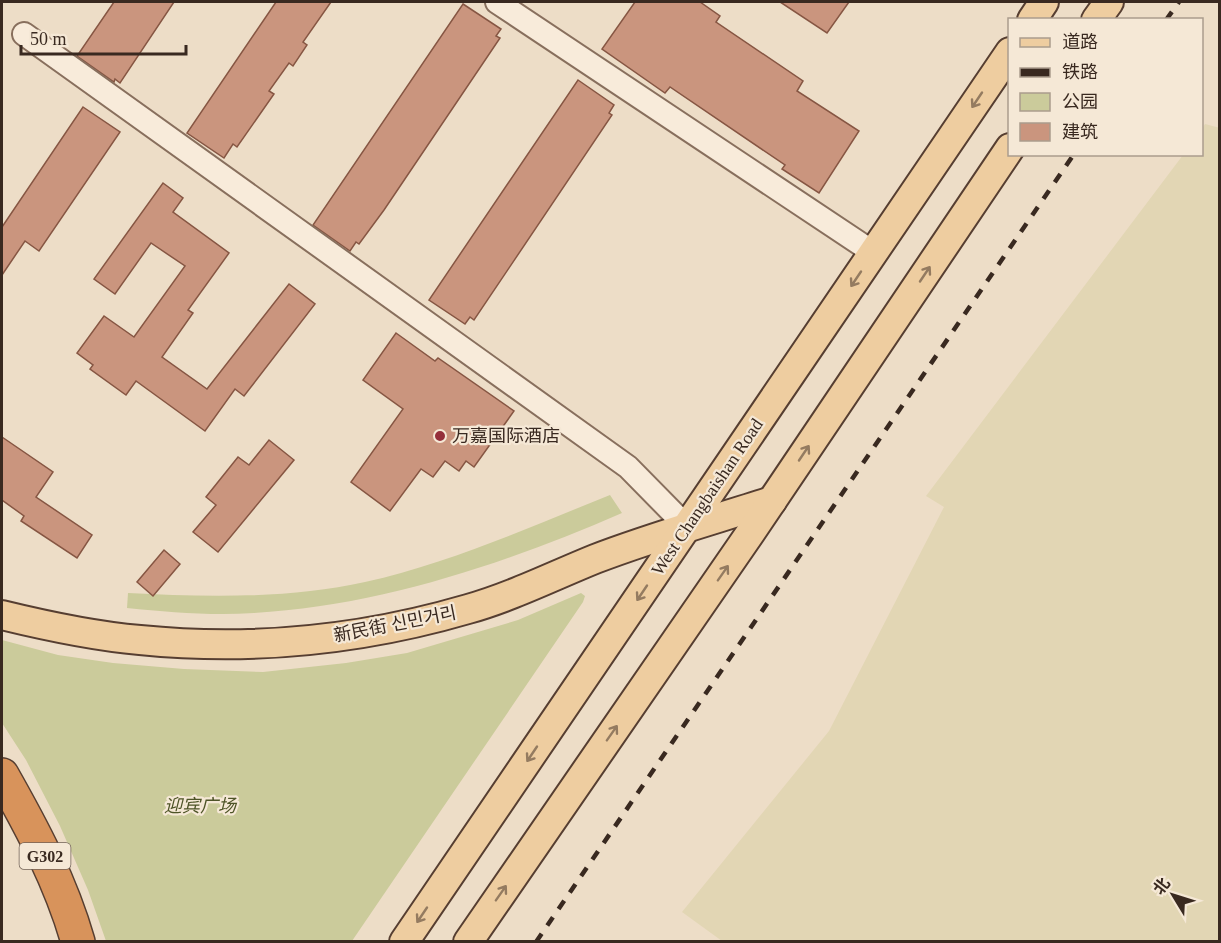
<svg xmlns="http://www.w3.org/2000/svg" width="1221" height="943" font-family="'Times New Roman','Noto Sans SC','Noto Sans KR',serif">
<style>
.farmland{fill:#e2d6b4}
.green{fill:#cbcb9b}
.building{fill:#ca957e;stroke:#865643;stroke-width:1.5}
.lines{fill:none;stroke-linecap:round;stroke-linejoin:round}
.minor-casing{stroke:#886f5d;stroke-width:26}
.major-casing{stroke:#563e31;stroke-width:32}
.highway-casing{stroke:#563e31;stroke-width:36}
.minor{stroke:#f8ebda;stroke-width:22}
.major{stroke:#eecda0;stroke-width:28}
.highway{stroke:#d8935b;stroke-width:33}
.rail{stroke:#392920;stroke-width:4.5;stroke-dasharray:10 10;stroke-linecap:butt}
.oneway{stroke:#947b60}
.poi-dot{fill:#952f3b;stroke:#f5e8d6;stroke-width:2}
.labels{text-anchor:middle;stroke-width:4.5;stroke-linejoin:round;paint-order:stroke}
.shield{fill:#f5e8d6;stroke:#716257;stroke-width:1.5}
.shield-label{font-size:16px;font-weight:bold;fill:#392920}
.poi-label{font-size:18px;fill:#392920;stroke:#f5e8d6;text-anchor:start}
.street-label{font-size:18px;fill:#392920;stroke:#f5e8d6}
.park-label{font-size:18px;font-style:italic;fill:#4e5427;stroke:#f5e8d6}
</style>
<rect width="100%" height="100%" fill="#edddc7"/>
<path class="farmland" d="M1205,124L1220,128L1219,941H722L682,912L829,731L944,507L926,496L1183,155L1202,154V129Z"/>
<g class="green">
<path d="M610,495L622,513C507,563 380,606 254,613C211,616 169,612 127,608L128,593C205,597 289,599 365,582C450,563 530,527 610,495Z"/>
<path d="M581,593L585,596L583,602L352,941H106L88,890L60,826L26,760L2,723V640L58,655L113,663L184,669L263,672L346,663L407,653L518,620Z"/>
</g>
<g class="building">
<path d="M114,2H174L120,83L115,79L114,82L77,56Z"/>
<path d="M276,2H331L303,42L307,45L293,66L289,63L269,91L274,94L237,147L233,144L224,158L187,133Z"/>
<path d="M635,2H700L720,16L716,22L803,81L797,91L859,131L819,193L782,169L785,165L670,87L665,93L602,49Z"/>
<path d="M780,2H849L827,33Z"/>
<path d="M463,4L501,29L496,36L500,38L384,210L359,244L356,242L350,251L313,225Z"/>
<path d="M578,80L614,105L609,113L612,115L474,320L470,317L465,324L429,300Z"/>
<path d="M83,107L120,132L39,251L25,241L2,275V227Z"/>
<path d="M163,183L183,198L173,212L229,253L188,310L193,313L162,357L207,389L289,284L315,304L244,396L235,389L205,431L136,381L126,395L90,369L93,365L77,353L104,316L134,337L185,266L151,243L115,294L94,279Z"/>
<path d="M396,333L435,361L438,358L514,411L474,467L466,461L459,471L445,461L433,477L421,469L390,511L351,482L403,409L363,380Z"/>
<path d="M2,437L53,472L36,497L92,535L77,558L21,521L24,516L2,500Z"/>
<path d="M269,440L294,460L218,552L193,532L216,505L206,497L238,457L249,465Z"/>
<path d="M164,550L180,564L153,596L137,582Z"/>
</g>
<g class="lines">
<defs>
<g id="minor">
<path d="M497,2L874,253"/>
<path d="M24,34L628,467L687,527"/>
</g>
<g id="major">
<path d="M1032,20L1044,2"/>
<path d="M1096,20L1109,2"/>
<path d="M2,615C47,626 94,636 140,640C250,651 362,640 468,609C511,597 553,576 595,559C652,537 713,520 772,501"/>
<path d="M404,942L1010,52"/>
<path d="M468,942L751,532L1010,148"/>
</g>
<path id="highway" d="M2,775C32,828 61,882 78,942"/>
</defs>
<use href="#minor" class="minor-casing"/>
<use href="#major" class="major-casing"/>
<use href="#highway" class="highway-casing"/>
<use href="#minor" class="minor"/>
<use href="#major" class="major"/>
<use href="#highway" class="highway"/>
<g class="rail">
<path d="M1166,20L1179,2"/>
<path d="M536,942L1074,154"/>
</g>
</g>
<defs><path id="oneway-shaft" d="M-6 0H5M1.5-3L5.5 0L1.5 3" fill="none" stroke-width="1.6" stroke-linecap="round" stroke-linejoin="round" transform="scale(1.5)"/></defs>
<g class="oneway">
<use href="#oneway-shaft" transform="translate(977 100) rotate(124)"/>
<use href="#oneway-shaft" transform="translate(925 274) rotate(-56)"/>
<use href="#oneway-shaft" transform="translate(856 279) rotate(124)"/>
<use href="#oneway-shaft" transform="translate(804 453) rotate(-56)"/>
<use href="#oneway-shaft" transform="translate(723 573) rotate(-55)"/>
<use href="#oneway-shaft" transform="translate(642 593) rotate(124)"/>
<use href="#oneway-shaft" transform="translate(612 733) rotate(-55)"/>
<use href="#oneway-shaft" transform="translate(532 754) rotate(124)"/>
<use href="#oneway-shaft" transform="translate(501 893) rotate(-55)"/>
<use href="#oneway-shaft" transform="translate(422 915) rotate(124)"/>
</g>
<circle class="poi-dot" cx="440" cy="436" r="6"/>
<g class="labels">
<rect class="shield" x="19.5" y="843" width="51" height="26" rx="4.5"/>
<g class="shield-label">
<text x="45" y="862">G302</text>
</g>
<g class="poi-label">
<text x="452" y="442">万嘉国际酒店</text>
</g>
<g class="street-label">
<text transform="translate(707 497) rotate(-56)" y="6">West Changbaishan Road</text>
<text transform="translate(395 624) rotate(-11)" y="6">新民街 신민거리</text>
</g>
<g class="park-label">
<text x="200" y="812">迎宾广场</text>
</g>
</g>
<rect width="1221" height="943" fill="none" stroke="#392920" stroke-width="6"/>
<rect x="1008" y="18" width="195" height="138" fill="#f5e8d6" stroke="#aa9c8d" stroke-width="1.5"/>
<rect x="1020" y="38" width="30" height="9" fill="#eecda0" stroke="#aa9c8d" stroke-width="1.5"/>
<text x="1062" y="48" font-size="18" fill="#392920">道路</text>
<rect x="1020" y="68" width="30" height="9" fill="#392920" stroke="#aa9c8d" stroke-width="1.5"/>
<text x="1062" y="78" font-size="18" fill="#392920">铁路</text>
<rect x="1020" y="93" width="30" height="18" fill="#cbcb9b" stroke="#aa9c8d" stroke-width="1.5"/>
<text x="1062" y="108" font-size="18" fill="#392920">公园</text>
<rect x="1020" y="123" width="30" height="18" fill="#ca957e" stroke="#aa9c8d" stroke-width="1.5"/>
<text x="1062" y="138" font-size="18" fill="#392920">建筑</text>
<g transform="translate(1173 895) rotate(308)" stroke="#f5e8d6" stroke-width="4.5" paint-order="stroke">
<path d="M0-4.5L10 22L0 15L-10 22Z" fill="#392920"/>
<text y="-9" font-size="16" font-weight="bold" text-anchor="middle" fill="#392920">北</text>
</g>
<path d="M21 45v9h165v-9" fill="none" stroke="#392920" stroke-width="3"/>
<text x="30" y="45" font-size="18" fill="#392920" stroke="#f5e8d6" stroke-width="4.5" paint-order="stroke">50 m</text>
</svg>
